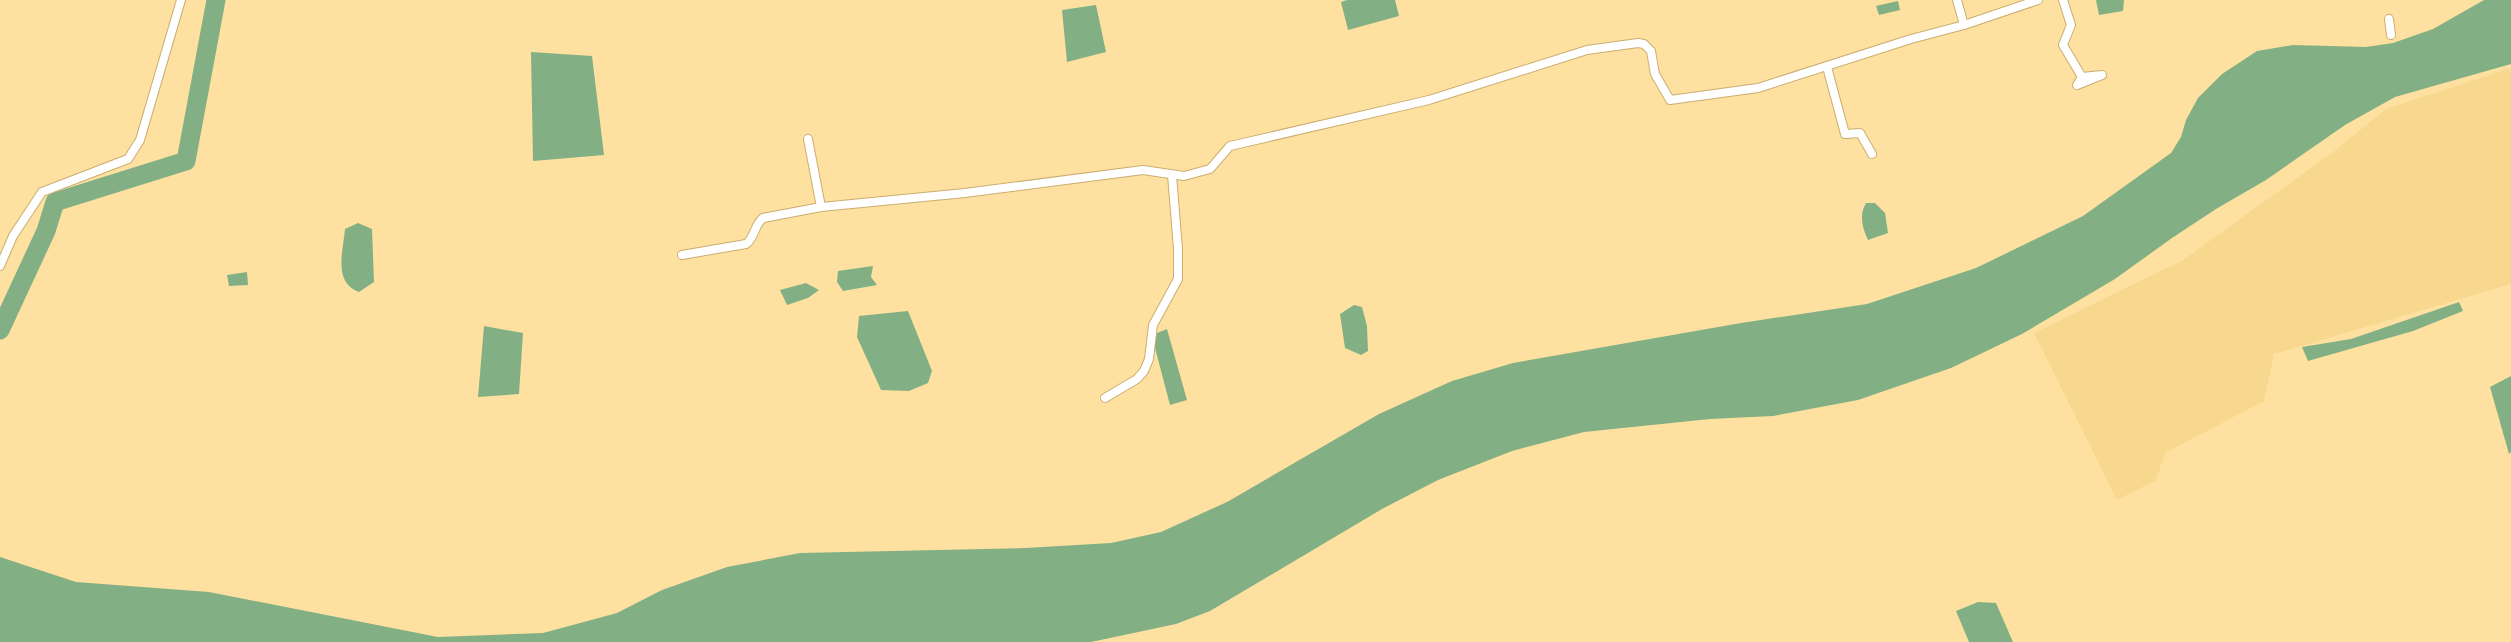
<svg xmlns="http://www.w3.org/2000/svg" width="2511" height="642" font-family="Figtree,sans-serif">
<style>
.built{fill:#f8d78f}
.water{fill:#82b084}
.lines{fill:none;stroke-linecap:round;stroke-linejoin:round}
.river{stroke:#82b084;stroke-width:19}
.minor-casing{stroke:#caae6f;stroke-width:10}
.minor{stroke:#fff;stroke-width:8}
</style>
<rect width="100%" height="100%" fill="#fee1a1"/>
<path class="built" d="M2511,68V284L2274,354L2264,401L2165,453L2156,480L2117,500L2034,333L2183,260L2332,153L2386,109Z"/>
<g class="water">
<path d="M1347,0H1395L1399,16L1348,30L1341,2Z"/>
<path d="M2096,0H2124L2123,11L2099,15Z"/>
<path d="M2484,0H2511V64L2395,97L2345,125L2266,180L2216,209L2172,238L2115,279L2022,334L1951,368L1858,400L1773,416L1710,419L1584,432L1512,451L1438,480L1382,509L1210,611L1176,624L1091,642H0V557L76,582L209,592L438,637L543,633L617,613L662,590L727,567L800,553L1025,548L1111,543L1161,532L1227,502L1379,414L1452,381L1513,363L1741,323L1867,304L1976,268L2083,216L2171,153L2181,137L2186,120L2198,98L2222,74L2257,51L2293,45L2366,47L2393,43L2433,29Z"/>
<path d="M1898,1L1900,10L1879,15L1876,6Z"/>
<path d="M1096,5L1106,52L1067,62L1062,10Z"/>
<path d="M531,52L592,56L604,155L533,161Z"/>
<path d="M1866,203H1875L1885,213L1888,233L1868,240C1862,227 1859,215 1866,203Z"/>
<path d="M358,223L372,229L374,282L359,292C333,282 343,252 345,229Z"/>
<path d="M873,266L871,277L877,285L843,291L837,282L838,271Z"/>
<path d="M247,272L248,285L229,286L227,275Z"/>
<path d="M806,283L819,290L808,298L787,305L780,290Z"/>
<path d="M2459,302L2463,311L2413,331L2308,361L2302,347L2351,339Z"/>
<path d="M1354,305L1362,307L1367,326L1368,351L1361,355L1345,348L1340,314Z"/>
<path d="M908,311L932,371L928,383L909,391L881,390L857,337L859,316Z"/>
<path d="M484,326L523,333L519,394L478,397Z"/>
<path d="M1167,329L1187,400L1170,405L1154,344L1157,333Z"/>
<path d="M2511,376V452L2509,454L2490,387Z"/>
<path d="M1978,602L1996,603L2013,642H1969L1956,611Z"/>
</g>
<g class="lines">
<path class="river" d="M0,330L46,231L55,202L186,161L216,0"/>
<defs>
<g id="minor">
<path d="M1957,0L1964,25"/>
<path d="M2063,0L2071,25L2063,45L2082,77"/>
<path d="M2389,19L2391,35"/>
<path d="M1827,67L1845,134L1860,133L1872,154"/>
<path d="M2102,75L2077,85L2082,77Z"/>
<path d="M808,139L821,207"/>
<path d="M682,255L746,244C755,238 754,225 763,218L821,207L965,193L1143,170L1184,176L1210,169L1230,146L1429,100L1587,50L1638,43L1644,44L1651,51L1655,74L1670,100L1758,88L1911,39L1964,25L2038,0"/>
<path d="M0,266L13,236L42,192L128,159L140,140L181,0"/>
<path d="M1105,398L1137,379L1144,371L1149,359L1153,325L1178,279V249L1172,175"/>
</g>
</defs>
<use href="#minor" class="minor-casing"/>
<use href="#minor" class="minor"/>
</g>
</svg>
